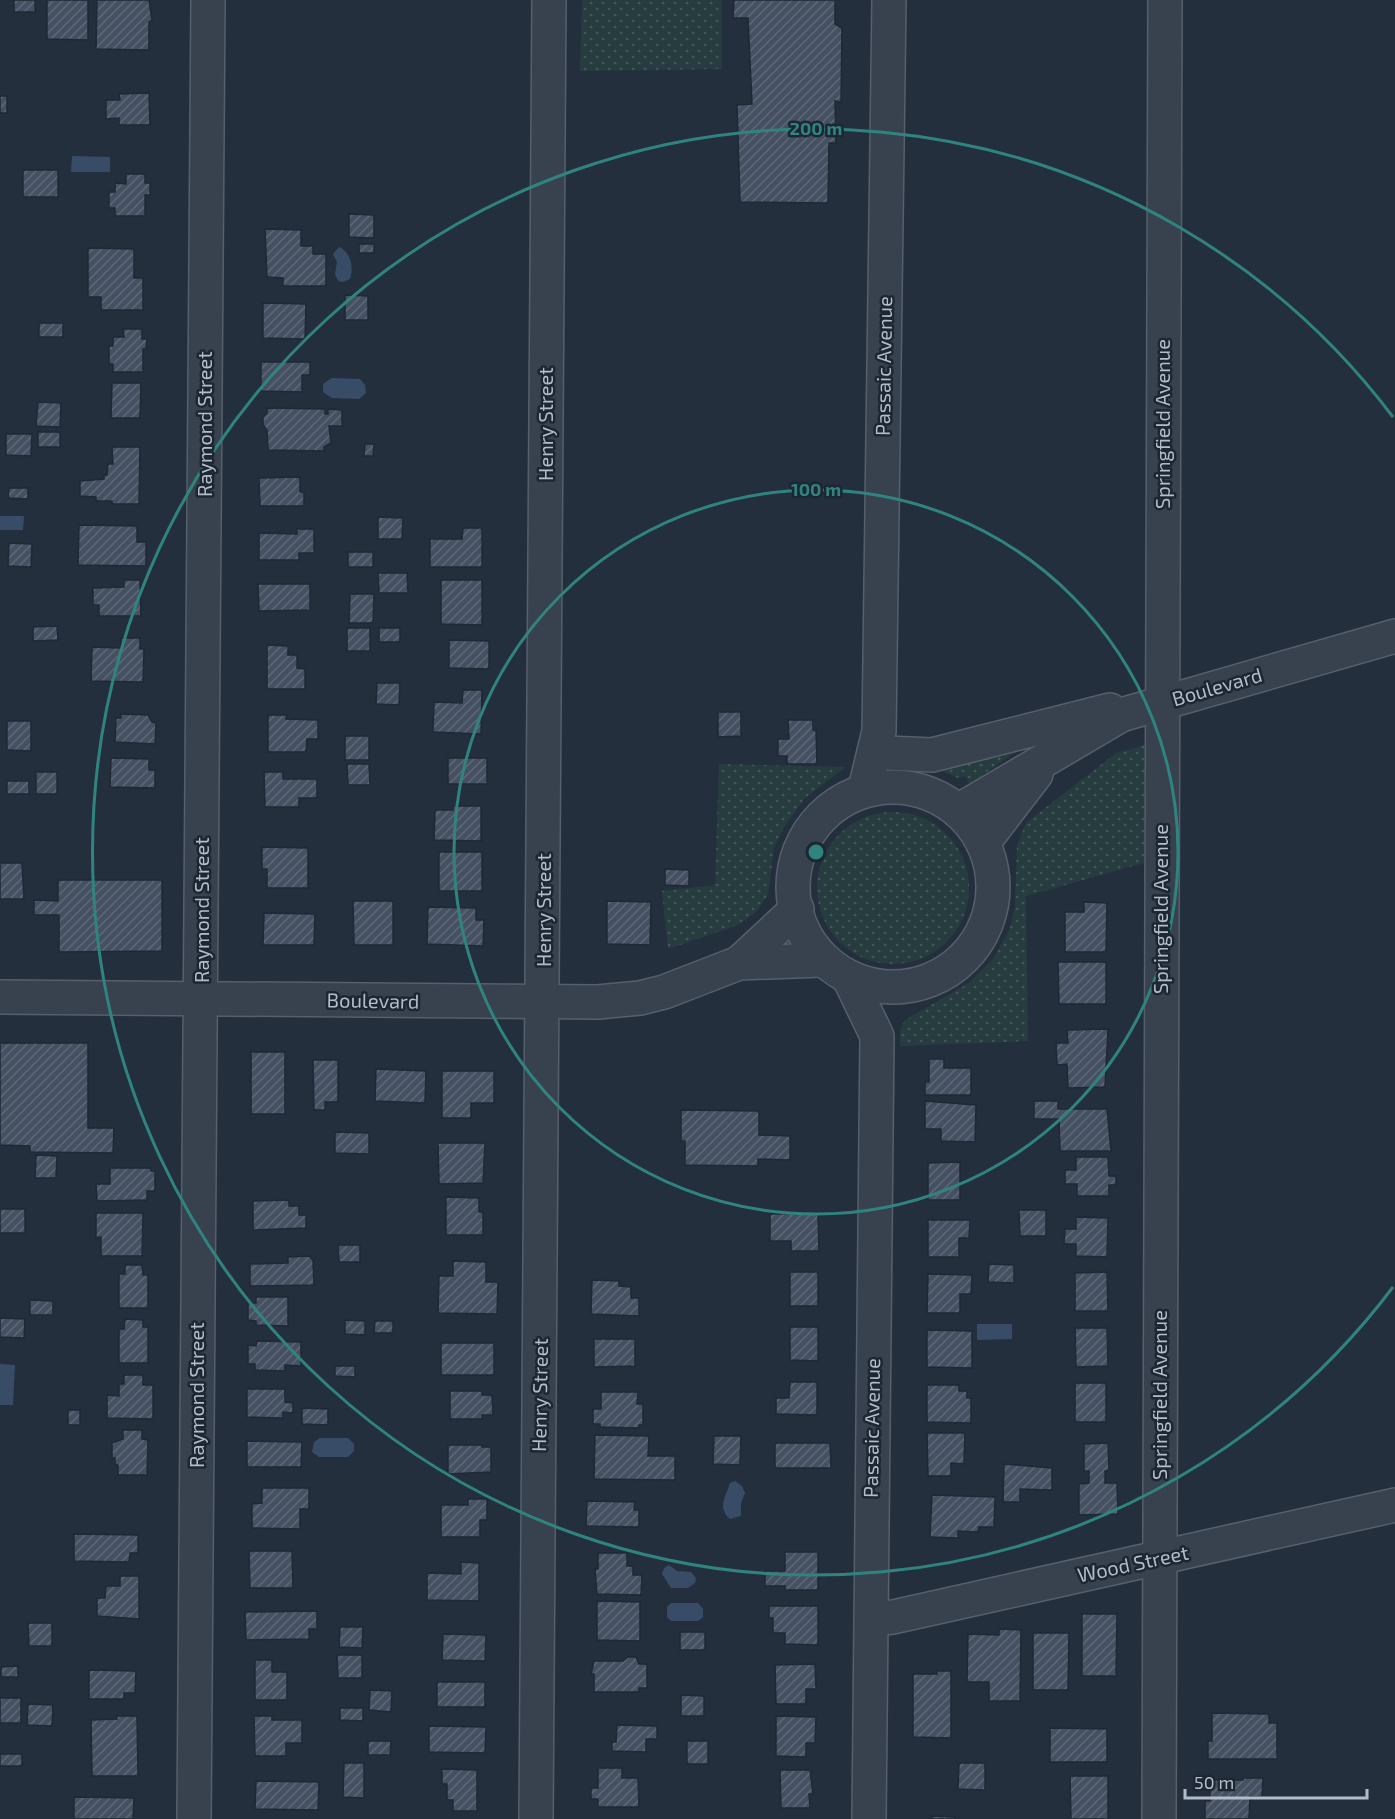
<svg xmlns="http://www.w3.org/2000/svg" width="1395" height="1819" font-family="'Exo 2',sans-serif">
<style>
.grass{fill:url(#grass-dots)}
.water{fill:#394c67}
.building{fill:url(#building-hatch);stroke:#1f2835;stroke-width:1.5}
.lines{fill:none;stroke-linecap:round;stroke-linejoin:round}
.minor-casing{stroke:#565f6c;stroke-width:36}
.minor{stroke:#38414e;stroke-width:33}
.ring{fill:none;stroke:#308480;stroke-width:3}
.labels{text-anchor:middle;stroke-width:5;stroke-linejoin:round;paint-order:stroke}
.street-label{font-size:20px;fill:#b4bcc9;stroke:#1d2633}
.centre{fill:#308480;stroke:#1d2633;stroke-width:3}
.ring-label{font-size:18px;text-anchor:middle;font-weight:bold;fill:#308480;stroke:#1d2633;stroke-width:5;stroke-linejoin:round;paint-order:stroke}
</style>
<defs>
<pattern id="grass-dots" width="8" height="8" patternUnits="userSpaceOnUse" patternTransform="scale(1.5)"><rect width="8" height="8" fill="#263c3f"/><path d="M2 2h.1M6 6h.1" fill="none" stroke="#435659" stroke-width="1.8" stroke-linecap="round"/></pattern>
<pattern id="building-hatch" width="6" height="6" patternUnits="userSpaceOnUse" patternTransform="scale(1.5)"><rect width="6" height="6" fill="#455162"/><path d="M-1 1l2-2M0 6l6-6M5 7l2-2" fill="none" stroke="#5d6877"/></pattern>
</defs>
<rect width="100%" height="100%" fill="#242f3e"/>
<g class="grass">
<path d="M582,0H722V69L580,71Z"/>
<path d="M1032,740L970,784L965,776L958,778L933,767Z"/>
<path d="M1145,745L1144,863L1026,896L1028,1041L900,1046V1031L905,1020L969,983L993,959L1010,928L1015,906L1017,845L1026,823L1116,753Z"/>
<path d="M719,764L846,767L804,799L783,829L774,848L768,895L756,912L738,925L668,949L662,891L715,885Z"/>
<circle cx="893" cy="888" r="76"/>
</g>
<g class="water">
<path d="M72,156L110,157V172H71Z"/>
<path d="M339,247C351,252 354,268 350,279L343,282L338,281L335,274L337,262L333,254Z"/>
<path d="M332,378L360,379L365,385L366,393L359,399L332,398L323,392V384Z"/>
<path d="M0,516H24L23,530H0Z"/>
<path d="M977,1324H1012V1339L977,1340Z"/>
<path d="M0,1364L15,1365L13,1405H0Z"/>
<path d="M320,1438H348L354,1444V1451L348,1457H319L312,1452L314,1442Z"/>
<path d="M735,1481L742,1486L745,1493L741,1503V1516L730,1519C717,1508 726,1496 730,1483Z"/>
<path d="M669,1565L677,1571L691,1572L696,1578L695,1583L688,1588H671L662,1574L664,1568Z"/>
<path d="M671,1603H698L703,1609V1617L698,1621H671L667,1617V1607Z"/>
</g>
<g class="building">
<rect x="14" y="0" width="21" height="12"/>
<path d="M47,0H88V40L47,39Z"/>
<path d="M97,0H149L152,20L149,22V50L96,49Z"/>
<path d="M734,0H835V24L842,28L841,102L835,101L836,143H829L828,203L740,202L737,105L752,104L748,18H733Z"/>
<path d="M149,93L150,125H119V118L106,119V100H120L119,94Z"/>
<rect x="0" y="96" width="7" height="17"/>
<rect x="23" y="170" width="35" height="27"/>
<path d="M126,174H145V183H150V195H145V216H115V208H109V192H115V183L126,184Z"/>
<path d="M349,214L374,215V238L349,237Z"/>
<path d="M265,229L301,230V246H313V254H326V286H283V278L267,277Z"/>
<rect x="359" y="244" width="15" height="9"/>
<path d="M88,248L134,249V278H143V310H101V297H88Z"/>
<path d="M345,295L368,296V320H345Z"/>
<path d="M263,303L306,304L305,339L263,338Z"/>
<rect x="39" y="323" width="24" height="14"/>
<path d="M123,329H142V339H147L146,349H143V372H113V364H109V346H113V337H124Z"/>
<path d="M261,362H310V375H302V392L261,391Z"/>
<path d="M112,383H141L140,418H111Z"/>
<path d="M38,402L61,403L60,427L36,426Z"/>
<path d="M267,408L325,409V414H328V409L342,410V426H329L331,443L324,447V451L268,450L267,430L263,425V417L267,413Z"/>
<rect x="38" y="432" width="22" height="15"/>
<path d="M6,434H32L31,456L6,455Z"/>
<path d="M365,444H374L373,456H364Z"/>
<path d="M112,447H140L139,504H112V501H96V497L80,496V481L104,479V475H107L108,464H113Z"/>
<path d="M300,477V492H304V506H260L259,478Z"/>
<path d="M9,488H28V499L8,498Z"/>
<path d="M378,517L403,518L402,539H378Z"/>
<path d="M79,525L137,526V542H146V566L78,565Z"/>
<path d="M463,528H482V567H430V539H462Z"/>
<path d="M297,529H314V553H299V560H259V533L297,534Z"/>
<path d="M9,543L32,544L31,567L8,566Z"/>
<rect x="348" y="552" width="25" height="15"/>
<path d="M378,573H407L408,593H379Z"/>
<path d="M124,580H140L141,616H99V605H93V588L124,587Z"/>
<path d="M441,580H482V625L441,624Z"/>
<path d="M258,584H310V610L259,611Z"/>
<path d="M350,594H374L373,623H349Z"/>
<path d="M57,626L58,640L33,641V627Z"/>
<rect x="347" y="628" width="23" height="23"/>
<rect x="379" y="628" width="21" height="14"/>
<path d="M121,638H140V649H144L143,682L91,681L92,647L121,648Z"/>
<path d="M449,640L489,641V669L449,668Z"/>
<path d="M267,645L288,646V655H297V668L305,669V689H267Z"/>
<path d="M377,683H400L399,705L376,704Z"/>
<path d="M463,690H482L481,734L433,732L434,702L462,703Z"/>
<path d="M718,712H741V736L718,737Z"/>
<path d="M121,714L148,715L152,722L156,723L155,744L115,742L116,718H121Z"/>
<path d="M268,715H287L286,719L318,720V739H307L306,752H268Z"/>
<path d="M788,720H813V730H816L817,764H787V756H778V739H789Z"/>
<path d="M7,721H31V751L7,750Z"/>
<rect x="345" y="736" width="24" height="24"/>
<path d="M111,758L149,759V770H155V788L110,787Z"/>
<rect x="448" y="758" width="39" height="26"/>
<path d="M347,764H369L370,785H348Z"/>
<rect x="36" y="772" width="21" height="22"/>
<path d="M264,772H283V779H317V798H299V807H265Z"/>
<rect x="7" y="781" width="22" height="13"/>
<path d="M453,806H481V841L434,840L435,810H453Z"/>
<path d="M262,847L308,848V888H267V869H262Z"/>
<rect x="439" y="852" width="43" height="39"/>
<path d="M0,863H22L24,899H0Z"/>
<path d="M665,869L689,870V886L665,885Z"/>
<path d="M58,880H162V951L59,952V915H34V900L58,901Z"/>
<path d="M353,901H393V945H354Z"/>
<path d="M607,901L651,902L650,945L607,944Z"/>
<path d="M1084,902L1107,903L1106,952H1065V912H1084Z"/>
<path d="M428,907L476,908V920H484L483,946L427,944Z"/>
<path d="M264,913L315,914L314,945H263Z"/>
<path d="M1058,962H1106V1004H1059Z"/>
<path d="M1108,1029L1105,1087L1068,1088L1067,1064L1057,1065L1056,1043H1068L1067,1030Z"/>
<path d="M0,1043H88V1128H114L113,1153L30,1152V1146L0,1145Z"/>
<rect x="251" y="1052" width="34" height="62"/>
<path d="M929,1059H944V1068H971V1095H925V1082H929Z"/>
<path d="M313,1060H338V1102H325V1110H314Z"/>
<path d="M376,1069L426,1071L425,1103L375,1101Z"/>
<path d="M442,1071H494V1103H471V1118H442Z"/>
<path d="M925,1101L976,1105L975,1142L941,1141V1129H925Z"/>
<path d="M1034,1101H1058V1109H1107L1111,1151H1060L1059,1119H1034Z"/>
<path d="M681,1110L759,1111V1135L790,1136V1160L758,1159V1166L685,1165V1141H681Z"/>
<path d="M335,1132L369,1133V1154L335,1153Z"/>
<path d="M438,1143H485L483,1183L439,1184Z"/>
<path d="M36,1155L57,1156L56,1178H35Z"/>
<path d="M1076,1157H1108L1109,1176H1116V1185H1109V1196H1077V1184H1065V1170H1076Z"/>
<path d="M960,1162V1200H928V1163Z"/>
<path d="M110,1168H151V1171H155V1191H147V1200L97,1201L96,1184H110Z"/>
<path d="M446,1197L479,1198V1212H483V1235H446Z"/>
<path d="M289,1200V1206H299V1215H306V1228L253,1230V1201Z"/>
<rect x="0" y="1209" width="25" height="24"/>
<path d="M1019,1210H1046V1236H1020Z"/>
<path d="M96,1213H143L142,1256H101V1237L96,1238Z"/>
<path d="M818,1213L819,1251H791V1241H770V1214Z"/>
<path d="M1076,1217L1108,1218L1107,1257L1076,1256V1244H1064L1065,1229H1076Z"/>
<path d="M928,1220H970L969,1238H959V1257H928Z"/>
<path d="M338,1245H360V1262H339Z"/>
<path d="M309,1256L313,1260L314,1285L250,1286V1264L288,1263V1257Z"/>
<path d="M453,1261L486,1262V1282H498L497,1314L438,1313L439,1276H453Z"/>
<path d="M989,1264L1014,1265V1283L988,1282Z"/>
<path d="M125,1265H142L143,1275H148V1308H119V1274H125Z"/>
<rect x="790" y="1272" width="28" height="34"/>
<path d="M1107,1272L1108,1311H1075V1273Z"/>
<path d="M928,1274L972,1275L971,1294H960V1313H927Z"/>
<path d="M592,1280L619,1281V1286L631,1287V1298H639V1316L591,1314Z"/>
<path d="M256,1297H288V1326L256,1325V1321L248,1320V1303H256Z"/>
<path d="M30,1300L53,1301V1315H30Z"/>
<path d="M0,1318L25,1319L24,1338L0,1337Z"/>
<path d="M125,1319L143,1320V1327H148V1363H119V1329H124Z"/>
<path d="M345,1320L365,1321V1335L345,1334Z"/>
<path d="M375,1321H393V1333H374Z"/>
<path d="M790,1327H818V1361L790,1360Z"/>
<path d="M1075,1328H1107L1108,1366L1076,1367Z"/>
<path d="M927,1330L972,1331V1368L927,1367Z"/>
<path d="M594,1339H635V1366L594,1367Z"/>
<path d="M257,1341L301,1342V1366L285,1365V1371L255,1370V1364H248V1345L256,1346Z"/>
<rect x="441" y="1343" width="53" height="32"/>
<path d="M335,1366H355V1377L335,1376Z"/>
<path d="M124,1375H143V1385H153V1419L107,1418V1395L119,1396V1384H124Z"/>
<path d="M790,1382H817V1415L776,1414V1398H789Z"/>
<rect x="1075" y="1383" width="31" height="39"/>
<path d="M927,1385H959V1391H967V1398H971V1423L927,1422Z"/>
<path d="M247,1389H285V1402L293,1403V1413L283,1412V1418L247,1417Z"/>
<path d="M450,1391H482V1395H492L493,1415H482V1419H450Z"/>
<path d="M601,1392H638L637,1404H643V1425H639V1428L600,1427V1424H593V1409H601Z"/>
<path d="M302,1408L328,1409V1425L302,1424Z"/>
<rect x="68" y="1410" width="12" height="15"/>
<path d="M123,1430H142V1439L148,1440L147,1475H118V1465H115V1458H112V1443L123,1439Z"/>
<path d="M927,1433H965L964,1464L951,1463V1476H928Z"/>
<path d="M595,1435L649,1436L648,1456H675V1480L594,1479Z"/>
<path d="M714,1436H741L740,1465L713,1464Z"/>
<path d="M247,1441L302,1442L301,1467H247Z"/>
<path d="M775,1443H830L831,1468H775Z"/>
<path d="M1108,1443L1109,1470L1105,1471V1483H1117L1118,1514L1079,1515V1484L1089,1483V1471H1084V1444Z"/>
<path d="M448,1445H482V1447H491V1472L448,1474Z"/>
<path d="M1004,1464L1052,1468V1490L1020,1489V1502H1003Z"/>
<path d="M262,1488H309V1509H300V1529L252,1528V1504L262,1503Z"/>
<path d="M932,1495L995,1497L994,1527H979L978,1532L958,1531V1538L930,1537Z"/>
<path d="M468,1499H487V1520H480V1537H441V1505H468Z"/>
<path d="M587,1501L635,1502L634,1510H639V1527L586,1526Z"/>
<path d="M74,1534L138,1535V1553H130L129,1562L74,1561Z"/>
<path d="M249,1551H292L293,1588H250Z"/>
<path d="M785,1552H818V1590H785V1586H765V1571H785Z"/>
<path d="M598,1553H627V1566H633V1575H642L641,1595L597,1594L595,1569H598Z"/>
<path d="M461,1562L479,1563V1601L427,1600V1573L461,1574Z"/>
<path d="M120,1576H139V1619L97,1616V1598H105L106,1586H120Z"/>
<path d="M597,1601L640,1602V1641L597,1640Z"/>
<path d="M769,1606H818V1645L785,1644V1633H773V1618H769Z"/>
<path d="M317,1611V1629H309V1639L246,1640L245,1612Z"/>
<path d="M1082,1614H1117L1116,1676H1082Z"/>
<path d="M28,1623H52V1646H29Z"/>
<path d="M340,1627H363L362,1648L339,1647Z"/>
<path d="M999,1629L1021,1630L1020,1701H989V1682H967L968,1634L999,1635Z"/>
<rect x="680" y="1632" width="25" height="18"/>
<path d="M1033,1633H1069L1068,1690H1033Z"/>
<path d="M443,1634L486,1635L485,1661L442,1660Z"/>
<path d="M337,1655H362V1678H338Z"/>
<path d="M628,1657H636L639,1664H647V1688H639V1692H594V1674H591L594,1661H623Z"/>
<path d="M255,1660H272V1672H287V1700H255Z"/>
<path d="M815,1664L816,1689H806V1704H776L775,1665Z"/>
<path d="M18,1666V1677H1V1667Z"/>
<path d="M89,1670L136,1671L135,1693H124V1699H89Z"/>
<path d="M937,1671H951V1738L913,1737V1674H937Z"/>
<rect x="437" y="1682" width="48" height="25"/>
<path d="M370,1690L392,1691L391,1712L369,1710Z"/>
<path d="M681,1695L704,1696V1716H681Z"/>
<rect x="0" y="1698" width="21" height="25"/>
<path d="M28,1704L53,1705L52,1726L27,1725Z"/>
<path d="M340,1708H363V1721L340,1720Z"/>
<path d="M1212,1713L1269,1714V1723H1277V1759H1208V1741H1212Z"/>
<path d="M117,1716H137L138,1776H92L91,1720L117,1719Z"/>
<path d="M254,1716H272V1720H302V1743H286V1756H255Z"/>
<path d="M776,1716L816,1717L815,1743H806V1757L776,1756Z"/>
<path d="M617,1725L657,1726V1739H646V1752L612,1751V1742H616Z"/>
<path d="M429,1726L486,1727L485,1753L429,1752Z"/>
<path d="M1050,1728L1107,1729V1762H1050Z"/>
<path d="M368,1741H391L390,1755H368Z"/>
<rect x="687" y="1741" width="21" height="23"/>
<rect x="0" y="1754" width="22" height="12"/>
<path d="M344,1763H364V1798L343,1797Z"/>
<path d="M959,1763H985V1790L958,1789Z"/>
<path d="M598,1768H622V1778H638L639,1807H598V1799H591V1788H598Z"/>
<path d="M442,1769L477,1770V1811H453V1800H447V1784H442Z"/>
<path d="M780,1770H810L813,1794H809L810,1808H781Z"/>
<path d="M1070,1776H1108V1819H1071Z"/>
<path d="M1243,1778H1263L1262,1797H1250L1249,1819H1205V1801H1210V1780H1243Z"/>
<path d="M256,1781L319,1782L318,1810L255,1809Z"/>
<path d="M74,1797L134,1798L133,1819H74Z"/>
<path d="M932,1816L955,1817V1819H932Z"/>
</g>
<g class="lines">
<defs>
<g id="minor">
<path d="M887,753L932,755L1110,710"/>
<circle cx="893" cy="887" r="100"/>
<path d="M865,789L879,731L889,0"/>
<path d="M958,811L1121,715L1395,636"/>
<path d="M983,843L1036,774"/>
<path d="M739,963L797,909"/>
<path d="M849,978L877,1036L869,1819"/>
<path d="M0,997L598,1002L640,998L664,992L739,963L822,960"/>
<path d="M871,1619L893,1617L1395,1505"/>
<path d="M194,1819L208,0"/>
<path d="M536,1819L549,0"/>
<path d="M1159,1819L1165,0"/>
</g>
</defs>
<use href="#minor" class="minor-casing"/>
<use href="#minor" class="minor"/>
</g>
<g class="ring">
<circle cx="816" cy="852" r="362"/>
<path d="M1393 1287A723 723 0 1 1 1393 417"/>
</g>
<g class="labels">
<g class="street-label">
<text transform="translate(884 366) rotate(-89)" y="7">Passaic Avenue</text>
<text transform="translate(205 424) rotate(-90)" y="7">Raymond Street</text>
<text transform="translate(546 424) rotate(-90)" y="7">Henry Street</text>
<text transform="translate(1163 424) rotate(-90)" y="7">Springfield Avenue</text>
<text transform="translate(1217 687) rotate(-16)" y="7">Boulevard</text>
<text transform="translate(1161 909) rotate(-90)" y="7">Springfield Avenue</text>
<text transform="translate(202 910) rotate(-90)" y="7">Raymond Street</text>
<text transform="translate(544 910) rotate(-90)" y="7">Henry Street</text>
<text transform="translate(373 1001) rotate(1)" y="7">Boulevard</text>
<text transform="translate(197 1395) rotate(-90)" y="7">Raymond Street</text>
<text transform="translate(540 1395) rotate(-89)" y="7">Henry Street</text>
<text transform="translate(1160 1395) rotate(-90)" y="7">Springfield Avenue</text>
<text transform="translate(872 1428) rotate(-89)" y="7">Passaic Avenue</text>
<text transform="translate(1133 1564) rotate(-12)" y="7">Wood Street</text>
</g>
</g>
<circle cx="816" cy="852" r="9" class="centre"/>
<g class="ring-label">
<text x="816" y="135">200 m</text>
<text x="816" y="496">100 m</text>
</g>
<path d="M1185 1789v9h182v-9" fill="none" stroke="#b4bcc9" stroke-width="3"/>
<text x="1194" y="1789" font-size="18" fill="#b4bcc9" stroke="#1d2633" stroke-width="4.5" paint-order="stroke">50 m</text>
</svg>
